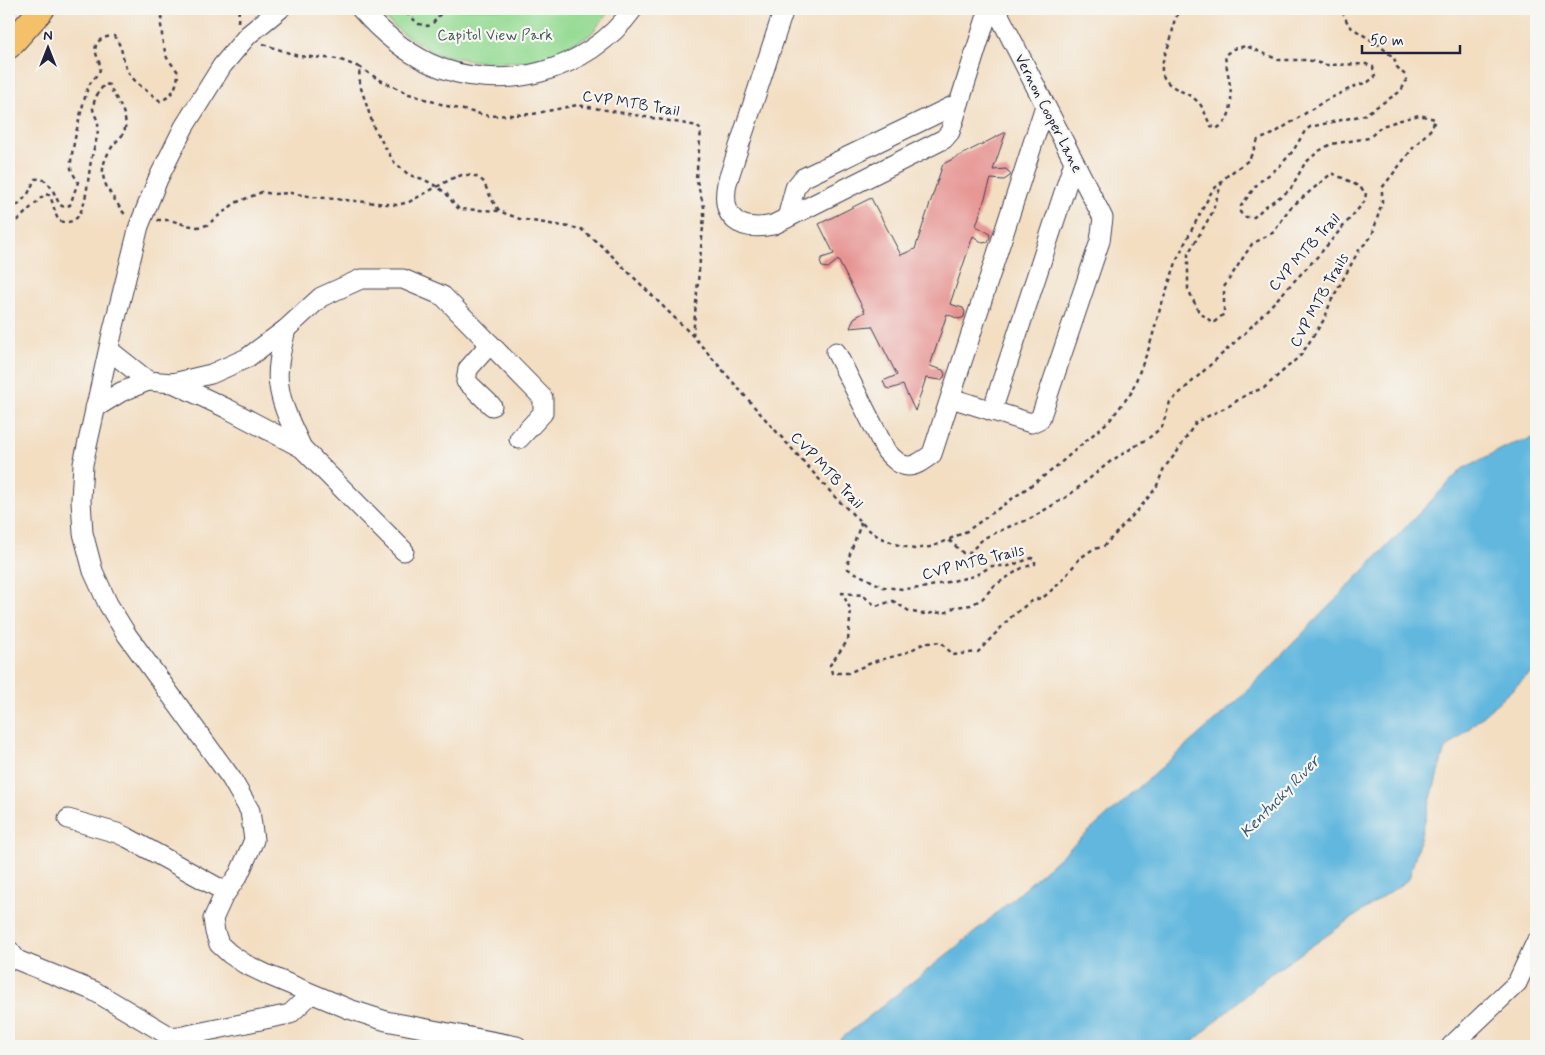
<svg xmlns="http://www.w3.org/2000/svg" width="1545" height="1055" font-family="Mynerve,sans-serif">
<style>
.green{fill:#96db94;stroke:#5c7e68}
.water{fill:#62b7de;stroke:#426c8c}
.building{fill:#e69391}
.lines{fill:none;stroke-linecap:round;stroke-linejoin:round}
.minor-casing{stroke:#413e4f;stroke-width:21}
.major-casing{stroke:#413e4f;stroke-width:27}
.path{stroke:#413e4f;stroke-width:2.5;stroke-dasharray:4 4;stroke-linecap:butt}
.minor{stroke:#fff;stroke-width:19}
.major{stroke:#f4c16b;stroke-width:25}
.labels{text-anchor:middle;stroke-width:4.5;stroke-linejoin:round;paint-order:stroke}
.park-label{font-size:15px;fill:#455a56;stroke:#f6f6f2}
.street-label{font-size:15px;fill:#22223b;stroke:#f6f6f2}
.water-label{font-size:16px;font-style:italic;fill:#385674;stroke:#f6f6f2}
</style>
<rect width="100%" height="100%" fill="#f6f6f2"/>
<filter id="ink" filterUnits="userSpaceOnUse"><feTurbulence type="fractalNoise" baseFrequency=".02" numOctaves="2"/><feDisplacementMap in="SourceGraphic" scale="10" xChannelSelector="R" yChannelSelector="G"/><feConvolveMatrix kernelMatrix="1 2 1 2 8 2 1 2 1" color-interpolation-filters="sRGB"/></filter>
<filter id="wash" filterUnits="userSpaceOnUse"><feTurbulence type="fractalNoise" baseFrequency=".0096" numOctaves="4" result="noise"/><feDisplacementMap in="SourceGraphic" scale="20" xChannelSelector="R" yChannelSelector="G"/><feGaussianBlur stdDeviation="1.12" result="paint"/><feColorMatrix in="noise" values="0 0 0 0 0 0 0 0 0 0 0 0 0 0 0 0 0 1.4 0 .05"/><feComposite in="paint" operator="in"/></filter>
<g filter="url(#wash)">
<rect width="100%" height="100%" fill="#f3dec2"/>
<path class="green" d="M378,9H611L590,35L537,62H481L436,54L402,33L388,21Z"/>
<path class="water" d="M1536,437V668L1444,751L1409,879L1265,978L1188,1046H832L975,932L1238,700L1462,469L1510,445Z"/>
<g id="blocks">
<path class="building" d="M1006,132L993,170L1006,169L1011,174L1010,176L1004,180L991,179L976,226L989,233L990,237L988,242L983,243L973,236L950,304L963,308L965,312L964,317L959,319L947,314L930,366L943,370L945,374L944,377L941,380L926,378L915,411L903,385L890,389L886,388L883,381L897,375L872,326L850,328L854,318L865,312L838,260L828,268L822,267L820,262L822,258L834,254L819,224L871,198L901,255L915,249L943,164Z"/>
</g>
</g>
<g filter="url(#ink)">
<use href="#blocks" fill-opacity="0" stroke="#413e4f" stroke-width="1"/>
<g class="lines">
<defs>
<g id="minor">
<path d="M280,9L248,35L222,66L184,127L158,179L139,226L112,334L83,464L81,500L83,533L93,571L108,604L127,635L231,778L250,811L254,840L239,874L223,897L213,919L215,932L219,944L230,954L245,964L270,976L349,1009L386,1021L517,1046"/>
<path d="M361,9C381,32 402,50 429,63C500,96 588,72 633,9"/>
<path d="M784,9L727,183C720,219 740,232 773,225L944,139L950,132L989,9"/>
<path d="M787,218L795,188L803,178L959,103"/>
<path d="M286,329C282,347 276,368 279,386C282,408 293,428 302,448"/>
<path d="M490,344L468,369L466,381L492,406"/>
<path d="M836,352L886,451C904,471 911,470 932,454L1045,106"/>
<path d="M148,381L173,383L228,409L302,448L404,551"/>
<path d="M173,383L211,374L247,358L286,329L321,297L361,279H403L443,296L543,398V413L519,439"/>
<path d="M951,398L1031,423L1040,419L1100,241L1103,218L996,9"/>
<path d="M95,408L121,392L148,381L109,350"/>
<path d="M992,411L1074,162"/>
<path d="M68,819L117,833L128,838L226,892"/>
<path d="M9,950L17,960L94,991L173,1038L290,1014L311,994"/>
<path d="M1451,1046L1517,983L1536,942"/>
</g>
<path id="major" d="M9,46L42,9"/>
</defs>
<use href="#minor" class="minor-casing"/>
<use href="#major" class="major-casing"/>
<g class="path">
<path d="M385,12L406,13"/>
<path d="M406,13L419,24L428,26L433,23L444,9"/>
<path d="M406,13L411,9"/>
<path d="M238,22L239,9"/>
<path d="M263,44L298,56L338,59L359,67L360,85L374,128L394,162L409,175L423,179L436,186L446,193L454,204L459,209L500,211"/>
<path d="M359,67L378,79L409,94L447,106L489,116L533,114L577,105L698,126L701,131L696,178L704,207V216L693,336"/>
<path d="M9,169L13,172L12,184L9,187"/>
<path d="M9,204L18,205L28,194L35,179C50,176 54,195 60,205L64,207L70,205L78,182C76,178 72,173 71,168C69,158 84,97 89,85C92,80 99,75 100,69C101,61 92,52 97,43C101,38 108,36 114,36C122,46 122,54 125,65C131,82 147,90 160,101C173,97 178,84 178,72L167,58L163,44L161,25L162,17L169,9"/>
<path d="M157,220H170L186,225L198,227L207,225L235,203L262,192L273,194L291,193L314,197L397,205L409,202L453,178L462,175H473L483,181L492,200L498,209L504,213L520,219L581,229L603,247L693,336L758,411L836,498L869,530L879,537L898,545L914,549L930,547L939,544L967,531L1051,471L1110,420L1131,393L1149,348L1160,309L1178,257L1191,231L1212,191L1228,175L1249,160L1258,140L1273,134L1323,102L1355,86L1368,82L1375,77L1373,67L1366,64L1326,65L1308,60H1279L1246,46L1233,49L1225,55C1227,78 1242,115 1216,129L1211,126C1206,118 1205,109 1198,102C1187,90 1164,89 1162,71C1161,60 1168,49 1171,38C1175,25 1171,17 1185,9"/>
<path d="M9,222L17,221L45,194L49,195C54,203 54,213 59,221C64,222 69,223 74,220C87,212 88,175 91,161C93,149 99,136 98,123C97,118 93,113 93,108C94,98 99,91 105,84L109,85C115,98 128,113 125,128C124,137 116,140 112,147C98,168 101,181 115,200C119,206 122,212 127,216"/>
<path d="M861,522C858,536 846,557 848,569L883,587L903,589L922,588L974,576L992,566H1009L1032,558L1035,559V564L1022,568L995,585L982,599L971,605L955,607L947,612L921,614L909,611L893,601L876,606L862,595L842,593L851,610L848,640L830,665L832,673H848L876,661L903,654L925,643L941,642L953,655L978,652L1011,617L1030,602L1045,596L1061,582L1079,559L1093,549L1103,547L1138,510L1156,488L1164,468L1177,452L1196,422L1229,406L1247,394L1264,388L1301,355L1325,318L1330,303L1359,250L1372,236L1382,202V188L1413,148L1432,128L1435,119L1419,115L1401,120L1382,126L1369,138L1331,144L1319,151L1305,163L1290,190L1266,206L1254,217H1244L1240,212L1241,206L1258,183L1279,167L1293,151L1305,131L1310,127L1364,115L1401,91L1406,81V76L1397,67L1394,58L1379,45L1349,26L1341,9"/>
<path d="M949,540L963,553H969L984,538L1013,525L1028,520L1068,496L1111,461L1150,437L1162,427L1170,402L1246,332L1318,256L1365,201L1366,192L1353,183L1332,173L1289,209L1274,232L1252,244L1224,287V314L1213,323L1199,312L1188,289V254L1212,213L1222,182"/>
</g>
<use href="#minor" class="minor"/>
<use href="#major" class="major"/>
</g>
</g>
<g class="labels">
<g class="park-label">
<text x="495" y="40">Capitol View Park</text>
</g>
<g class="street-label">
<text transform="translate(631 103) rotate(9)" y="5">CVP MTB Trail</text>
<text transform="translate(1049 113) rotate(63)" y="5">Vernon Cooper Lane</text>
<text transform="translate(1304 252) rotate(-48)" y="5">CVP MTB Trail</text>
<text transform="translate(1319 300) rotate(-61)" y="5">CVP MTB Trails</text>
<text transform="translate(827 470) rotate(47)" y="5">CVP MTB Trail</text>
<text transform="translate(973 562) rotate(-14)" y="5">CVP MTB Trails</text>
</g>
<g class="water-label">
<text transform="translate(1279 796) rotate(-46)" y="6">Kentucky River</text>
</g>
</g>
<rect width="1545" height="1055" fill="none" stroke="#f6f6f2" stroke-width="30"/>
<g transform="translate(48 48)" stroke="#f6f6f2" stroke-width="4" paint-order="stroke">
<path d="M0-4L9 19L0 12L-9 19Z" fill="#22223b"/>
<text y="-8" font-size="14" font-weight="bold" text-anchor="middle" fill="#22223b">N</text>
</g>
<path d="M1362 45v8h98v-8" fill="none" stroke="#22223b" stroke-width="2.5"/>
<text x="1370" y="45" font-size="15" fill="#22223b" stroke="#f6f6f2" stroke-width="4" paint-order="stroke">50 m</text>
</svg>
